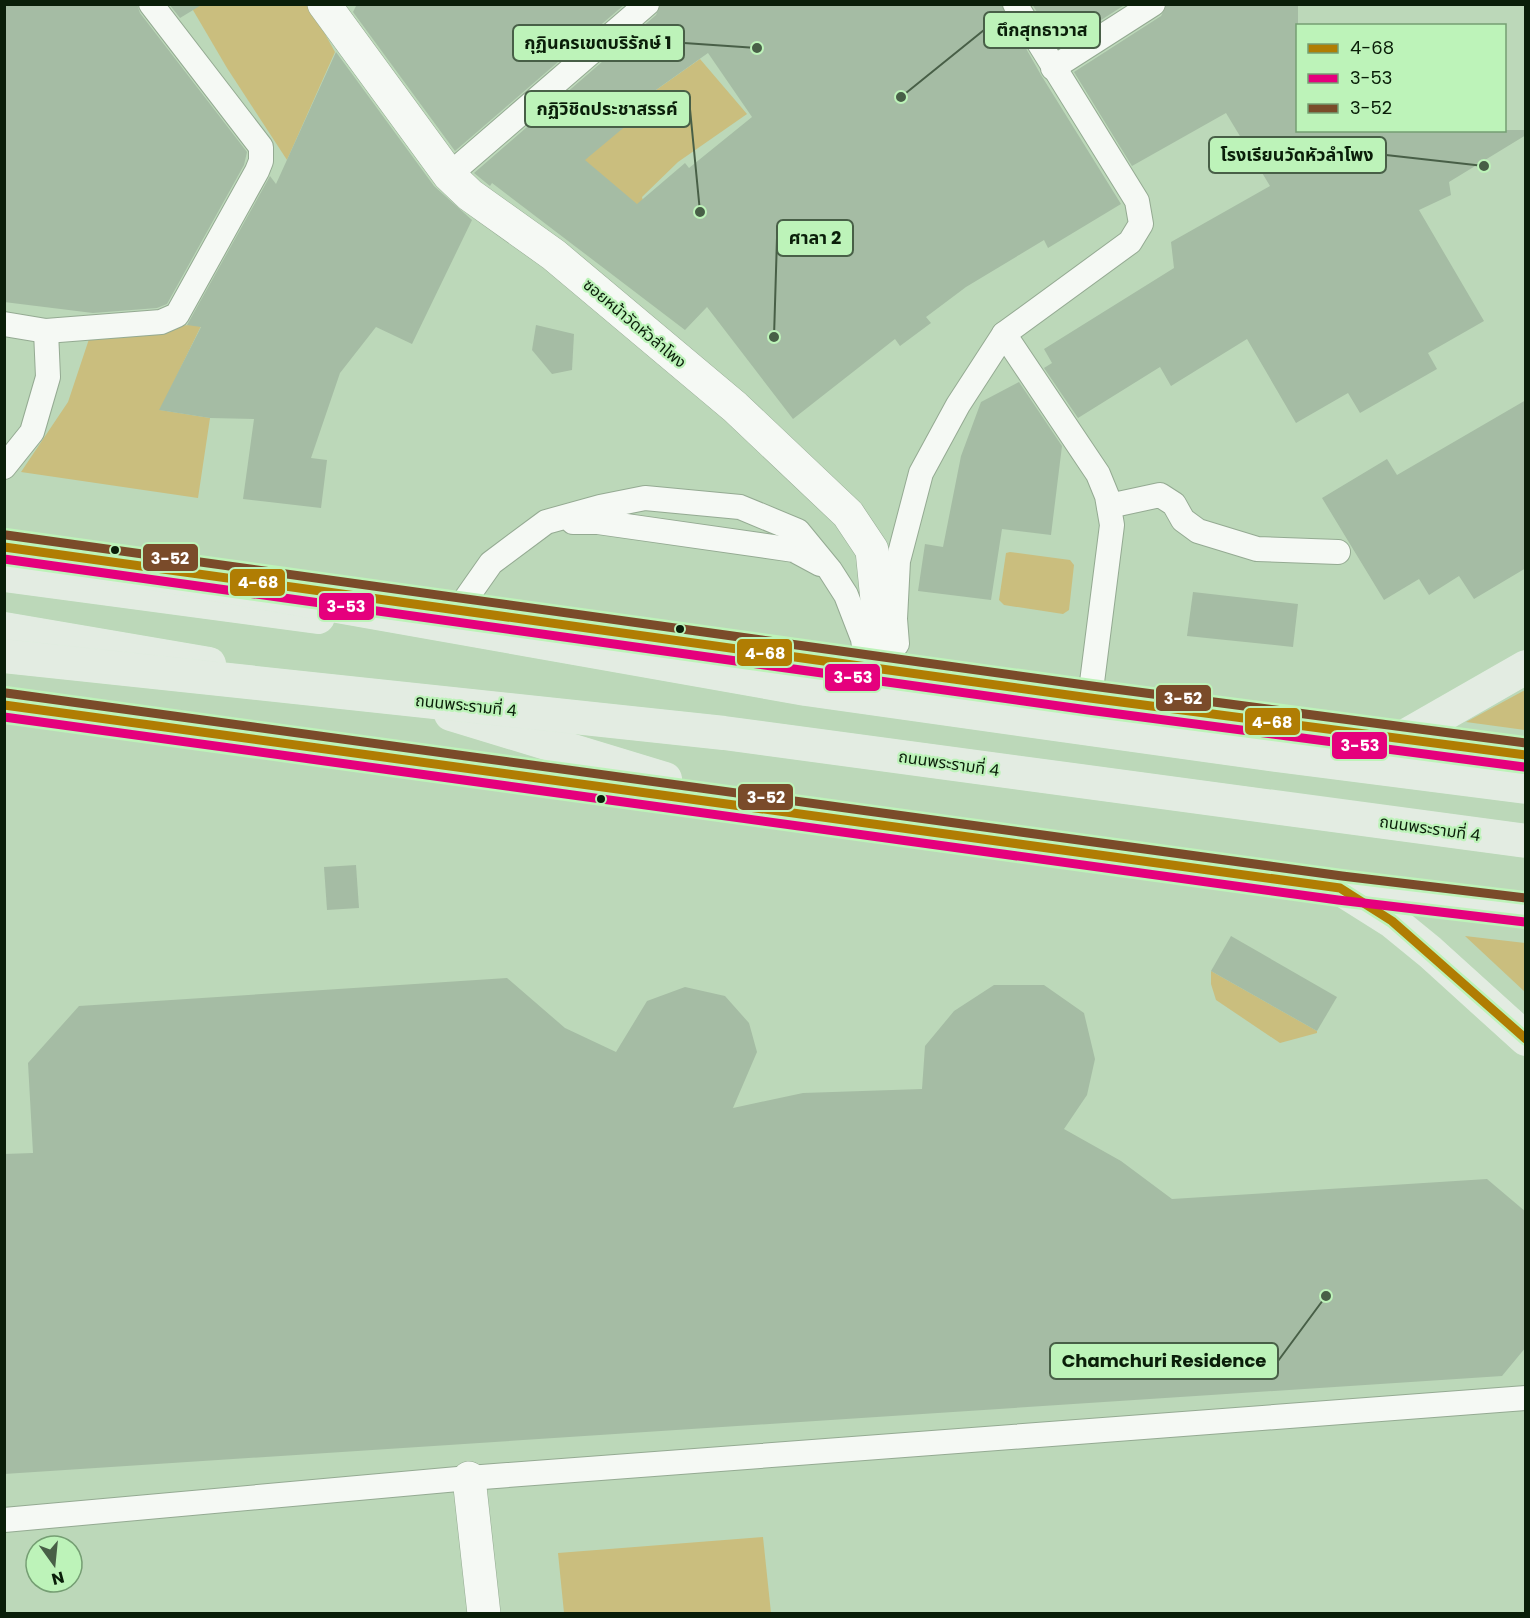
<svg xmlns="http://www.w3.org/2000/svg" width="1530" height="1618" font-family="Poppins,'Noto Sans Thai',sans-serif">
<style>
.green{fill:#cabe7e}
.building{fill:#a5bca4;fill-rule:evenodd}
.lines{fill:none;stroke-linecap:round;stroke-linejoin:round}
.service-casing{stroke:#94aa92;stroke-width:26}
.minor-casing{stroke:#94aa92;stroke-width:34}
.primary-casing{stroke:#e1ede0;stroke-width:34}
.service{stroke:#f5f9f4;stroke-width:24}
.minor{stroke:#f5f9f4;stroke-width:33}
.primary{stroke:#e3ece2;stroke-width:33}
.primary-bridge-casing{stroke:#e1ede0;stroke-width:34;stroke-linecap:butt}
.primary-bridge{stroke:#e3ece2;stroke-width:33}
.bus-1-casing{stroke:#bdf3b9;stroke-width:14}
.bus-2-casing{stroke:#bdf3b9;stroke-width:14}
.bus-3-casing{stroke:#bdf3b9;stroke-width:14}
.bus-1{stroke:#b07d03;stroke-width:9}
.bus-2{stroke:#e5007d;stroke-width:9}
.bus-3{stroke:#7a4b2a;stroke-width:9}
.bus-dot{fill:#0a1e09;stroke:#bdf3b9;stroke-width:2}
.labels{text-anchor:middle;stroke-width:4.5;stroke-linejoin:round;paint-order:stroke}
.street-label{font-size:16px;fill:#0a1e09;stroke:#bdf3b9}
.leader{fill:none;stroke:#485f47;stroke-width:2}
.callout-dot{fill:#485f47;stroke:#bdf3b9;stroke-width:2}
.callout{fill:#bdf3b9;stroke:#485f47;stroke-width:2}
.callout-label{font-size:18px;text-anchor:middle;font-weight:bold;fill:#0a1e09}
.line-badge{stroke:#bdf3b9;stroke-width:2}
.badge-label{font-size:16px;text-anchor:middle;font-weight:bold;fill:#fff}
</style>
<rect width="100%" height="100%" fill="#bcd8b9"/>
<g class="green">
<path d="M190,5H309L335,52L287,160L227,68Z"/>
<path d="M700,59L747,114L678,162L642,197L646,212L570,166L618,120L626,126L646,109L639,102Z"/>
<path d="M202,324L160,410L210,418L198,498L21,472L68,402L91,333Z"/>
<path d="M1010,552L1070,560L1074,565L1069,610L1063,614L1004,605L999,600L1006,553Z"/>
<path d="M1525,690V730L1466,722Z"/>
<path d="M1465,936L1525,943V992Z"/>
<path d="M1211,971L1317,1031V1033L1280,1043L1216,1000L1211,984Z"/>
<path d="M763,1537L771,1613H564L558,1553Z"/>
</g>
<g class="building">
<path d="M4,4H137L140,13L247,152L244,165L167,304L157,308L93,313L4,302Z"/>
<path d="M169,4H203L180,18Z"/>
<path d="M357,4H625L455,151L353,12Z"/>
<path d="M661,4H1001L1041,75L1121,204L1048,248L1044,240L966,287L926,317L931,323L900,346L895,339L793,419L707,307L685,330L492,183L490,186L474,173L656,15ZM708,53L752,117L689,168L685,163L637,204L585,160L646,109L639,102Z"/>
<path d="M1032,4H1126L1059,47Z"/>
<path d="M1167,4H1298V130H1526V135L1449,182L1451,195L1419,210L1484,321L1428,353L1437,369L1360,413L1348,393L1296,423L1247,339L1171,386L1160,367L1078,418L1044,368L1052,363L1044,349L1174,268L1171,242L1270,186L1226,113L1132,166L1074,72L1161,16Z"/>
<path d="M336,52L434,186L472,220L412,344L376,327L340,373L311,458L327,460L321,508L243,499L254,419L210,418L159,410L201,327L187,325L270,176L276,184Z"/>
<path d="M536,325L574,334L572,370L552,374L532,350Z"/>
<path d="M1019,382L1062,446L1051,535L1002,529L991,600L918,591L925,544L943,547L961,456L981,402Z"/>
<path d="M1526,400V568L1474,599L1459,576L1429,595L1419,579L1384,600L1322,498L1387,459L1397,475Z"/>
<path d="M1193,592L1298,604L1293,647L1187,636Z"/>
<path d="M356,865L359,908L327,910L324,867Z"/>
<path d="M1231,936L1337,997L1317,1031L1211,971Z"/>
<path d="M507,978L565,1028L616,1052L647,1001L685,987L725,996L749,1023L757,1052L733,1108L803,1093L922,1089L925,1046L954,1011L994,985H1044L1084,1013L1095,1059L1087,1095L1064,1129L1121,1161L1172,1199L1487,1179L1526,1212V1347L1502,1376L4,1474V1154L33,1153L28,1063L79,1006Z"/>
</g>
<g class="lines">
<defs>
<g id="service">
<path d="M1053,68L1153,4"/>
<path d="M449,175L647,4"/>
<path d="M4,324L46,331L161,322L177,315L257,171L261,161V147L151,4"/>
<path d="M1004,334L1098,474L1107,496L1112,525L1090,698"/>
<path d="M4,467L32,432L48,377L46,331"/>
<path d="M1109,506L1160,495L1174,504L1183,520L1198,531L1257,549L1338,552"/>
<path d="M573,522H598L794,550L820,564"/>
<path d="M458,610L491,563L546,522L600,507L645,498L740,507L798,531L830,570L846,595L863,639L867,668"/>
<path d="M897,644L895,619L898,561L921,473L958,405L1004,334L1130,242L1141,224L1137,201L1015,4"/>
<path d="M4,1520L469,1478L1526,1398"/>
</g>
<g id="minor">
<path d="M324,4L449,175L470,195L554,255L735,407L848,514L872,550L884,670"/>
<path d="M469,1478L484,1614"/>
</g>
<g id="primary">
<path d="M4,575L318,617"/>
<path d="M410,604L1090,698L1526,755"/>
<path d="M4,629L209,664"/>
<path d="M4,705L1340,888L1526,910"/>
<path d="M451,714L665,779"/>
<path d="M1402,738L1526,667"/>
<path d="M1346,892L1392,921L1430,952L1526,1039"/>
</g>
</defs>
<use href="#service" class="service-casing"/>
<use href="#minor" class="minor-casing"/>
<use href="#primary" class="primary-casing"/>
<use href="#service" class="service"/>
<use href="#minor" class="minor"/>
<use href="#primary" class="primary"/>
<defs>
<g id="primary-bridge">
<path d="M4,547L806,689L1269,754L1526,787"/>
<path d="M4,656L724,733L1526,841"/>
</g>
</defs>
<use href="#primary-bridge" class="primary-bridge-casing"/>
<use href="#primary-bridge" class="primary-bridge"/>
<defs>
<g id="bus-1">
<path d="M4,547L1090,698L1526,755"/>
<path d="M4,705L1340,888L1392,921L1526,1039"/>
</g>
<g id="bus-2">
<path d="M4,559L1088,710L1524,767"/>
<path d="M4,717L1338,900L1525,922"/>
</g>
<g id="bus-3">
<path d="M6,535L1092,686L1526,743"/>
<path d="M6,693L1342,876L1526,898"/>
</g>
</defs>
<use href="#bus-1" class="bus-1-casing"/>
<use href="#bus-2" class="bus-2-casing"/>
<use href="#bus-3" class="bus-3-casing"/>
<use href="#bus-1" class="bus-1"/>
<use href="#bus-2" class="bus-2"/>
<use href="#bus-3" class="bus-3"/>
</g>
<g class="bus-dot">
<circle cx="115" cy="550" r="5"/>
<circle cx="680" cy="629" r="5"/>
<circle cx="601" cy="799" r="5"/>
</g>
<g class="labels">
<g class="street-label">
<text transform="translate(635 323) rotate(40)" y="6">ซอยหน้าวัดหัวลำโพง</text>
<text transform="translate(466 705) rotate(6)" y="6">ถนนพระรามที่ 4</text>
<text transform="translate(949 763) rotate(8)" y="6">ถนนพระรามที่ 4</text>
<text transform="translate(1430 828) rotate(8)" y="6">ถนนพระรามที่ 4</text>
</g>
</g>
<path class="leader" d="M901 97L984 30M757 48L684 43M700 212L690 109M1484 166L1386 155M774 337L777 238M1326 1296L1278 1361"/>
<g class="callout-dot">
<circle cx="901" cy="97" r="6"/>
<circle cx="757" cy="48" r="6"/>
<circle cx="700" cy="212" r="6"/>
<circle cx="1484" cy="166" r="6"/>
<circle cx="774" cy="337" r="6"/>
<circle cx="1326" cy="1296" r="6"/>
</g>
<g class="callout">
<rect x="984" y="12" width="116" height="36" rx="6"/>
<rect x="513" y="25" width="171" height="36" rx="6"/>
<rect x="525" y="91" width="165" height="36" rx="6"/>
<rect x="1209" y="137" width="177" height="36" rx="6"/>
<rect x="777" y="220" width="76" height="36" rx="6"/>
<rect x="1050" y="1343" width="228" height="36" rx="6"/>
</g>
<g class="callout-label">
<text x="1042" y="36">ตึกสุทธาวาส</text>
<text x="598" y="49">กุฏินครเขตบริรักษ์ 1</text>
<text x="607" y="115">กฏิวิชิดประชาสรรค์</text>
<text x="1297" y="161">โรงเรียนวัดหัวลำโพง</text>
<text x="815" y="244">ศาลา 2</text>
<text x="1164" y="1367">Chamchuri Residence</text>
</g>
<g class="line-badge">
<rect x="142" y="543" width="57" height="29" rx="6" fill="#7a4b2a"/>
<rect x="229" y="568" width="57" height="29" rx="6" fill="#b07d03"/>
<rect x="318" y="592" width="57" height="29" rx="6" fill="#e5007d"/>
<rect x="736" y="638" width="57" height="29" rx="6" fill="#b07d03"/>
<rect x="824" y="663" width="57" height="29" rx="6" fill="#e5007d"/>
<rect x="1155" y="684" width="57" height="28" rx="6" fill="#7a4b2a"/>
<rect x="1244" y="707" width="57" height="29" rx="6" fill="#b07d03"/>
<rect x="1331" y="731" width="57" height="29" rx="6" fill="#e5007d"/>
<rect x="737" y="783" width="57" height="28" rx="6" fill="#7a4b2a"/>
</g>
<g class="badge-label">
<text x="170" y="564">3-52</text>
<text x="258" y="588">4-68</text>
<text x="346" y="612">3-53</text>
<text x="765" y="659">4-68</text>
<text x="853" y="683">3-53</text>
<text x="1183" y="704">3-52</text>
<text x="1272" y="728">4-68</text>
<text x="1360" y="751">3-53</text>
<text x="766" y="803">3-52</text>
</g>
<rect width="1530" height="1618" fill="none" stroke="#0a1e09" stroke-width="12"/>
<rect x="1296" y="24" width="210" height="108" fill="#bdf3b9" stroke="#759e73" stroke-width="1.5"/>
<rect x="1308" y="44" width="30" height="9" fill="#b07d03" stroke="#759e73" stroke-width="1.5"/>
<text x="1350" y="54" font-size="18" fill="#0a1e09">4-68</text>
<rect x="1308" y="74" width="30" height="9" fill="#e5007d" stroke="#759e73" stroke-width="1.5"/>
<text x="1350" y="84" font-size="18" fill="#0a1e09">3-53</text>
<rect x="1308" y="104" width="30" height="9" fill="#7a4b2a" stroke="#759e73" stroke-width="1.5"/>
<text x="1350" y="114" font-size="18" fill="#0a1e09">3-52</text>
<g transform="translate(54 1564) rotate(165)"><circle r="28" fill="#bdf3b9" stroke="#759e73" stroke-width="1.5"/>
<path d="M0-4.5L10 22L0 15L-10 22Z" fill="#485f47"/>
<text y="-9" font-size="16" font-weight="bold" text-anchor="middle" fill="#0a1e09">N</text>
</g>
</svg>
